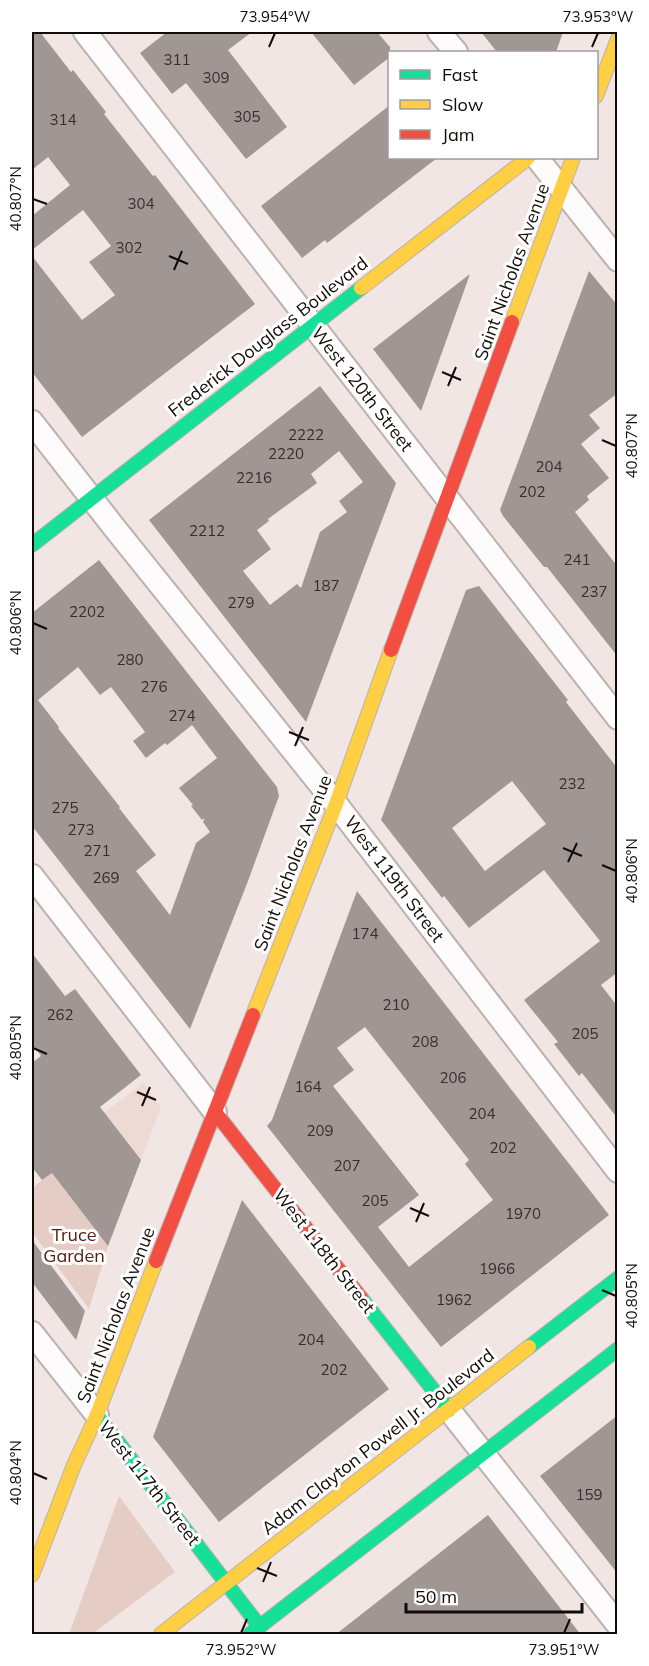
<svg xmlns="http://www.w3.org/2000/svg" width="649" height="1666" font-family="Mulish,sans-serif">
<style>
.built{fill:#eedad5}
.green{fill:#e5cdc6}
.building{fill:#a09795;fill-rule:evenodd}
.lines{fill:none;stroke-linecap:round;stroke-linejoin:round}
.street-casing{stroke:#bbb2b0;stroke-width:26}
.fast-casing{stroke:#bbb2b0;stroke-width:16}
.slow-casing{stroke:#bbb2b0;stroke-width:16}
.jam-casing{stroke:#bbb2b0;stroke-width:16}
.street{stroke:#fdfbfb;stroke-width:22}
.fast{stroke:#16e098;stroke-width:14}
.slow{stroke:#ffcf43;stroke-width:14}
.jam{stroke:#f24e42;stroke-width:14}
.ticks{fill:none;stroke:#110b09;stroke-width:2}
.labels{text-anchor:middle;stroke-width:6;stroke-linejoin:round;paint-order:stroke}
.number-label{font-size:15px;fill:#352e2c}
.street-label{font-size:18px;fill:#110b09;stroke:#fff}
.park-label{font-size:18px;fill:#582012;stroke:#fff}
.neatline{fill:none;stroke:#110b09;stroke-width:2}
.ticks-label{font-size:15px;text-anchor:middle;fill:#110b09}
</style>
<rect width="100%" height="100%" fill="#f2e6e4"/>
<path class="built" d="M143,1083L161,1107L108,1246L52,1173L41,1161Z"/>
<g class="green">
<path d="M52,1173L108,1246L89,1309L32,1232V1188Z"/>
<path d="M119,1496L175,1572L92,1634H69Z"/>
</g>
<g class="building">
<path d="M32,32H40L71,72L73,70L106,112L104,114L153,176L155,175L255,304L82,437L32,372V256L82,320L115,295L89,262L111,246L83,210L32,250V216L70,185L48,157L32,170Z"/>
<path d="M167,32H252L228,50L287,127L246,159L186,83L172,94L140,53Z"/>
<path d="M311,32H377L390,47V57L354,85Z"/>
<path d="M481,32H563L556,52H497Z"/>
<path d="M390,105V158H437L327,243L325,240L302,258L261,206Z"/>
<path d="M589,271L618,306V393L589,415L600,428L581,444L609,478L587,496L589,500L575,512L618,567V657L547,567H544L503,516L500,510Z"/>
<path d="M470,274L421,411L373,349Z"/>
<path d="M320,386L396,483L306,722L149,520ZM339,451L363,482L339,501L347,512L320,532L301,588L297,584L270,605L243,571L271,549L257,530L269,521L268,519L317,483L311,474Z"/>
<path d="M99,560L277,787L279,796L248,881L190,1029L32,826V613ZM78,667L100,695L111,687L145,732L133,741L146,758L165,743L167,745L192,725L217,758L179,788L193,805L191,806L202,820L205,818L203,822L210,832L196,843L170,915L136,871L156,855L119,808L120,807L58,728L59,727L38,700Z"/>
<path d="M479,586L568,700L566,702L618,769V972L601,985L618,1007V1119L582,1073L579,1076L554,1044L558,1042L524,1000L600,941L544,870L469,928L444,896L442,898L381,820L466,590ZM512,781L546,824L485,871L452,828Z"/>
<path d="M357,891L609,1215L441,1347L267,1126L272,1120ZM365,1027L469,1160L465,1164L493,1200L409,1267L378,1227L419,1195L333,1086L354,1070L337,1048Z"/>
<path d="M32,953L65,996L75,989L141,1075L100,1107L141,1160L108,1246L52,1173L42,1180L32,1167V1063L41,1056L32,1044Z"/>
<path d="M242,1200L389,1389L219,1522L153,1437Z"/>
<path d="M32,1240L85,1311L76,1340L32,1282Z"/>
<path d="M618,1415V1574L540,1476Z"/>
<path d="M488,1515L581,1635H335Z"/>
</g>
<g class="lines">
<defs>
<g id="street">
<path d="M85,32L618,718"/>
<path d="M439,32L456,52"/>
<path d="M537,158L618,260"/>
<path d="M32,422L113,526L336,804L618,1171"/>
<path d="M32,876L215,1112"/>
<path d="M32,1333L97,1415"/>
<path d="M449,1410L618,1625"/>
</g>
<g id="fast">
<path d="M32,545L361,288"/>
<path d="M361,1298L449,1410"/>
<path d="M529,1347L618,1278"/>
<path d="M97,1415L260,1627"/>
<path d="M250,1634L618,1349"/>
</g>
<g id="slow">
<path d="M596,96L618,39"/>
<path d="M361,288L528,158"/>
<path d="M512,322L573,158"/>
<path d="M253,1015L336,804L391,650"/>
<path d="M32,1575L74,1465L97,1415L156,1261"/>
<path d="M161,1634L529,1347"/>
</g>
<g id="jam">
<path d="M391,650L512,322"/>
<path d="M215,1112L361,1298"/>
<path d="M156,1261L253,1015"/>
</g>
</defs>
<use href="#street" class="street-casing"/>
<use href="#fast" class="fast-casing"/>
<use href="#slow" class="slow-casing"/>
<use href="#jam" class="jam-casing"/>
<use href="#street" class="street"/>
<use href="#fast" class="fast"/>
<use href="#slow" class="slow"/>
<use href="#jam" class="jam"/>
</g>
<path class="ticks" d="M269,47L275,33M592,47L598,33M33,199L47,204M169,256L188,264M174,270L182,251M442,372L461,380M448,386L456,367M602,440L616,446M33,623L47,629M289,732L309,740M295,746L303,727M563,848L582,856M568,862L577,843M602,865L616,871M33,1048L47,1054M137,1092L156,1100M142,1106L150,1087M410,1208L429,1216M416,1222L424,1203M602,1290L616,1296M33,1473L47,1479M257,1568L277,1576M263,1582L271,1562M241,1633L247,1619M564,1633L570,1619"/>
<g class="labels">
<g class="number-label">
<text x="177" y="65">311</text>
<text x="216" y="83">309</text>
<text x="247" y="122">305</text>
<text x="63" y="125">314</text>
<text x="141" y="209">304</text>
<text x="129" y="253">302</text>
<text x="306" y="440">2222</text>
<text x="286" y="459">2220</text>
<text x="549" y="472">204</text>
<text x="254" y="483">2216</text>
<text x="532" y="497">202</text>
<text x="207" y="536">2212</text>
<text x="577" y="565">241</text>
<text x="326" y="591">187</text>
<text x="594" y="597">237</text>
<text x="241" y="608">279</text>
<text x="87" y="617">2202</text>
<text x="130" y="665">280</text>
<text x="154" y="692">276</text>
<text x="182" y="721">274</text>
<text x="572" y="789">232</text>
<text x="65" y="813">275</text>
<text x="81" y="835">273</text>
<text x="97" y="856">271</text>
<text x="106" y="883">269</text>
<text x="365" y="939">174</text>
<text x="396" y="1010">210</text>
<text x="60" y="1020">262</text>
<text x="585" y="1039">205</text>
<text x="425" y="1047">208</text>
<text x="453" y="1083">206</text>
<text x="308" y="1092">164</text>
<text x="482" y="1119">204</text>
<text x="320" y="1136">209</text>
<text x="503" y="1153">202</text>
<text x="347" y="1171">207</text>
<text x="375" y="1206">205</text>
<text x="523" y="1219">1970</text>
<text x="497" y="1274">1966</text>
<text x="454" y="1305">1962</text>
<text x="311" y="1345">204</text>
<text x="334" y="1375">202</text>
<text x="589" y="1500">159</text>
</g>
<g class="street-label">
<text transform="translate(512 272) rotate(-70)" y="6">Saint Nicholas Avenue</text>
<text transform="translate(268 337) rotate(-38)" y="6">Frederick Douglass Boulevard</text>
<text transform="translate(362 389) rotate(52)" y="6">West 120th Street</text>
<text transform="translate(293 863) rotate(-69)" y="6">Saint Nicholas Avenue</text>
<text transform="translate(394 879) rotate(53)" y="6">West 119th Street</text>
<text transform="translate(324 1251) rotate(52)" y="6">West 118th Street</text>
<text transform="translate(116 1315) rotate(-69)" y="6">Saint Nicholas Avenue</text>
<text transform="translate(378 1442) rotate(-38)" y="6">Adam Clayton Powell Jr. Boulevard</text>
<text transform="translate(149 1483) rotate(52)" y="6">West 117th Street</text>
</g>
<g class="park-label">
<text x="74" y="1241">Truce<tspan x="74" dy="21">Garden</tspan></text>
</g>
</g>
<rect width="649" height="1666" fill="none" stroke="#ffffff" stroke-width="66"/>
<rect x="388" y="51" width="210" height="108" fill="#ffffff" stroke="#a09d9d" stroke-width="1.5"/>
<rect x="400" y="70" width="30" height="9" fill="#16e098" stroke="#a09d9d" stroke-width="1.5"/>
<text x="442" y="81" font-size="18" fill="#110b09">Fast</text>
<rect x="400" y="100" width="30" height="9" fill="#ffcf43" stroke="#a09d9d" stroke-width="1.5"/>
<text x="442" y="111" font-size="18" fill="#110b09">Slow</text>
<rect x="400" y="130" width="30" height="9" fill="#f24e42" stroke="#a09d9d" stroke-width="1.5"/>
<text x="442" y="141" font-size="18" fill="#110b09">Jam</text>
<path d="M406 1603v9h176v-9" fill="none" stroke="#110b09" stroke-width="3"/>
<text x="415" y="1603" font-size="18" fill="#110b09" stroke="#ffffff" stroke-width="4.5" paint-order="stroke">50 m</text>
<rect x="33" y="33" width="583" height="1600" class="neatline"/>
<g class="ticks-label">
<text x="275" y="22">73.954°W</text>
<text x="598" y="22">73.953°W</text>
<text transform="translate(16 199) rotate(-90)" y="5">40.807°N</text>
<text transform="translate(632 446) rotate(-90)" y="5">40.807°N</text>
<text transform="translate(16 623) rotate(-90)" y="5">40.806°N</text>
<text transform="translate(632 871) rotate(-90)" y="5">40.806°N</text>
<text transform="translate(16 1048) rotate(-90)" y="5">40.805°N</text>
<text transform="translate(632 1296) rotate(-90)" y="5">40.805°N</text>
<text transform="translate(16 1473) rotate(-90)" y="5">40.804°N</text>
<text x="241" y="1655">73.952°W</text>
<text x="564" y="1655">73.951°W</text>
</g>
</svg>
